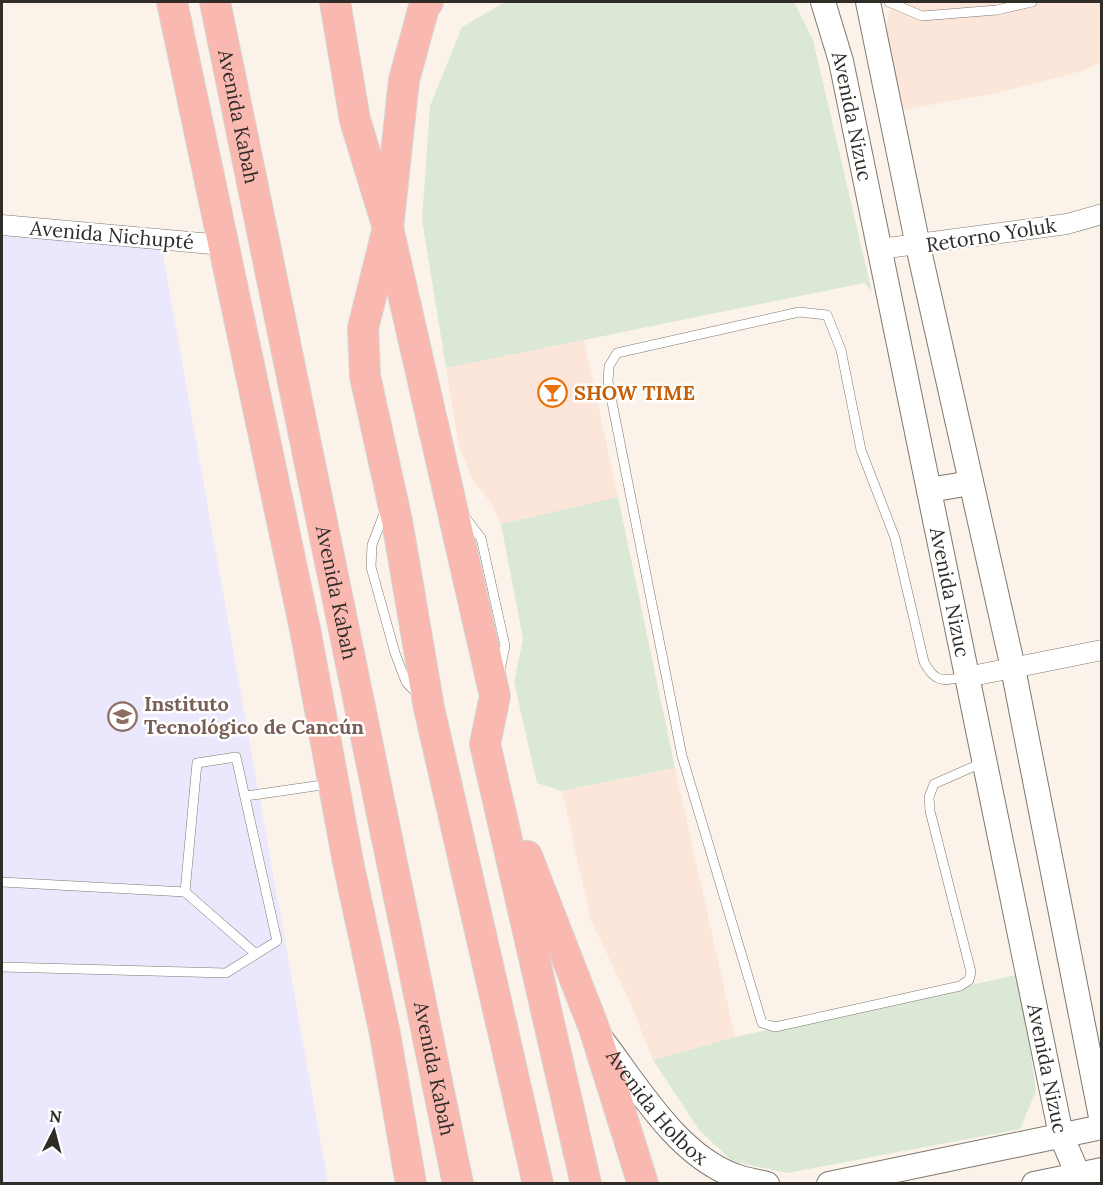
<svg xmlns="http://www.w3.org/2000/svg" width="1103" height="1185" font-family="Lora,serif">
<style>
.commercial{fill:#fce5d9}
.education{fill:#ebe8fe}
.green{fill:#dce8d6}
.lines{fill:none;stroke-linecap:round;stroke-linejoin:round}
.service-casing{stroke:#7e776e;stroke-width:10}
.minor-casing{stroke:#7e776e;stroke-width:21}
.tertiary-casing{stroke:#7e776e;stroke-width:26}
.primary-casing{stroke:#d6d5d4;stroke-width:32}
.service{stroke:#fff;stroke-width:9}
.minor{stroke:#fff;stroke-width:20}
.tertiary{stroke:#fff;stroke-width:24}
.primary{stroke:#f9b8b0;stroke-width:30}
.labels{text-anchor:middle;stroke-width:5;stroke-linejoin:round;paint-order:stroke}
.street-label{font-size:20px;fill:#302d29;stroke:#fff}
.food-label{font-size:20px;font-weight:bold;fill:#c56008;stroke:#fff;text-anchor:start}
.education-label{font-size:20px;font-weight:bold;fill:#785e54;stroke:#fff;text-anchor:start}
</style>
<rect width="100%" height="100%" fill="#fbf3e9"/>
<g class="commercial">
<path d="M892,2H1101V62L1082,71L993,94L895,111L885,34Z"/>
<path d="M584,340L618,497L501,524L491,503L474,482L459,447L446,368Z"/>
<path d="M675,768L735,1037L653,1060L627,995L591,921L562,791Z"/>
</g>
<path class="education" d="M2,235L162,249L328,1183H2Z"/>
<g class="green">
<path d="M505,2H794L813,40L872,292L864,283L446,368L422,220L430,106L462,27Z"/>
<path d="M618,497L675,768L562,791L537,783L514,682L523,639L501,524Z"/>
<path d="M1020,974L1036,1091L1020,1129L787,1173L732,1161L699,1130L653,1060L735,1037Z"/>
</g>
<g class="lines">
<defs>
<g id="service">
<path d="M889,2L922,16L997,10L1032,2"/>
<path d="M385,511L372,545L371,567L395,653L406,682L418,695"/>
<path d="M464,516L481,538L505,646L500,670"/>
<path d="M967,677C945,680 936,685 924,662L895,538L861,450L841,350L827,315L799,312L617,353L609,366L608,382L682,756L762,1023L775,1027L960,986L969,980L971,972L930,811L929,797L934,784L984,762"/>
<path d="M246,796L329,784"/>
<path d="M2,882L185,892L197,763L236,757L277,941L226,973L2,967"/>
<path d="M185,892L256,954"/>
</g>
<g id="minor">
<path d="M2,225L223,245"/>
<path d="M880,249L1067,224L1102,214"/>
<path d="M967,677L1102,650"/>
</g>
<g id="tertiary">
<path id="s1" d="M823,2L841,61L1061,1135L1082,1184"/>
<path d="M868,2L918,246L1013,668L1102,1122"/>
<path d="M929,490L971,483"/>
<path id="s2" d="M602,1040C638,1087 677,1155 735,1176C745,1180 756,1181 767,1184"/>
<path d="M829,1184L1102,1127"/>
<path d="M1034,1184L1102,1170"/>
</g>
<g id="primary">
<path d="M172,2L306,634L348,862L385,1034L411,1184"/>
<path id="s3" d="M215,2L458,1184"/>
<path d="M335,2L355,120L388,228L495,696L485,744L586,1184"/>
<path d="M428,2L425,3L404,80L388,228L363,328L365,376L397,521L429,708L538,1184"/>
<path d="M527,856L594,1028L643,1184"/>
</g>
</defs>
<use href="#service" class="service-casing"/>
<use href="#minor" class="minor-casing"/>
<use href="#tertiary" class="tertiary-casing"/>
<use href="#primary" class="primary-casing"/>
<use href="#service" class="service"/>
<use href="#minor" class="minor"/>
<use href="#tertiary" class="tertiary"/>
<use href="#primary" class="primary"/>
</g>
<defs>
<symbol id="bar-ring" viewBox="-11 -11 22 22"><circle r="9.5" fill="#fff" stroke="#e8710a" stroke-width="1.5"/><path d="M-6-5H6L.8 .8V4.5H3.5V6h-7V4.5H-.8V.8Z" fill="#e8710a"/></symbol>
<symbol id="university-ring" viewBox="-11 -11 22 22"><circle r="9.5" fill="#fff" stroke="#8d6e63" stroke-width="1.5"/><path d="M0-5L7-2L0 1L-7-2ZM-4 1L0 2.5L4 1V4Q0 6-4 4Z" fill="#8d6e63"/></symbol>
</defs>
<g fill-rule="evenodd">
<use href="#bar-ring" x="536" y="376" width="33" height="33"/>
<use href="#university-ring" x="106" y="700" width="33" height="33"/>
</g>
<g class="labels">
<g class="street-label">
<text dy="7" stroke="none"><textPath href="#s3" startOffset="117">Avenida Kabah</textPath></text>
<text dy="7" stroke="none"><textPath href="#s1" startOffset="118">Avenida Nizuc</textPath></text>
<text transform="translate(112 235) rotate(5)" y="7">Avenida Nichupté</text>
<text transform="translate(991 235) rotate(-9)" y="7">Retorno Yoluk</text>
<text dy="7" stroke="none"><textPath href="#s3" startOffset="603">Avenida Kabah</textPath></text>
<text dy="7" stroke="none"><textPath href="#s1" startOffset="604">Avenida Nizuc</textPath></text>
<text dy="7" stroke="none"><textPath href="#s3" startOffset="1089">Avenida Kabah</textPath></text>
<text dy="7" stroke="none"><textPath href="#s1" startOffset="1090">Avenida Nizuc</textPath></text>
<text dy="7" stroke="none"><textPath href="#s2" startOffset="87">Avenida Holbox</textPath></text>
</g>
<g class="food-label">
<text x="574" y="400">SHOW TIME</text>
</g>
<g class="education-label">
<text x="144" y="711">Instituto<tspan x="144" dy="23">Tecnológico de Cancún</tspan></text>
</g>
</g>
<rect width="1103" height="1185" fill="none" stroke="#302d29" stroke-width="6"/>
<g transform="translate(54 1131) rotate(6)" stroke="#ffffff" stroke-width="4.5" paint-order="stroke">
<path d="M0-4.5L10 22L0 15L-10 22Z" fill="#302d29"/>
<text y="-9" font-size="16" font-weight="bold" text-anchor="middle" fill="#302d29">N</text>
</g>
</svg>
